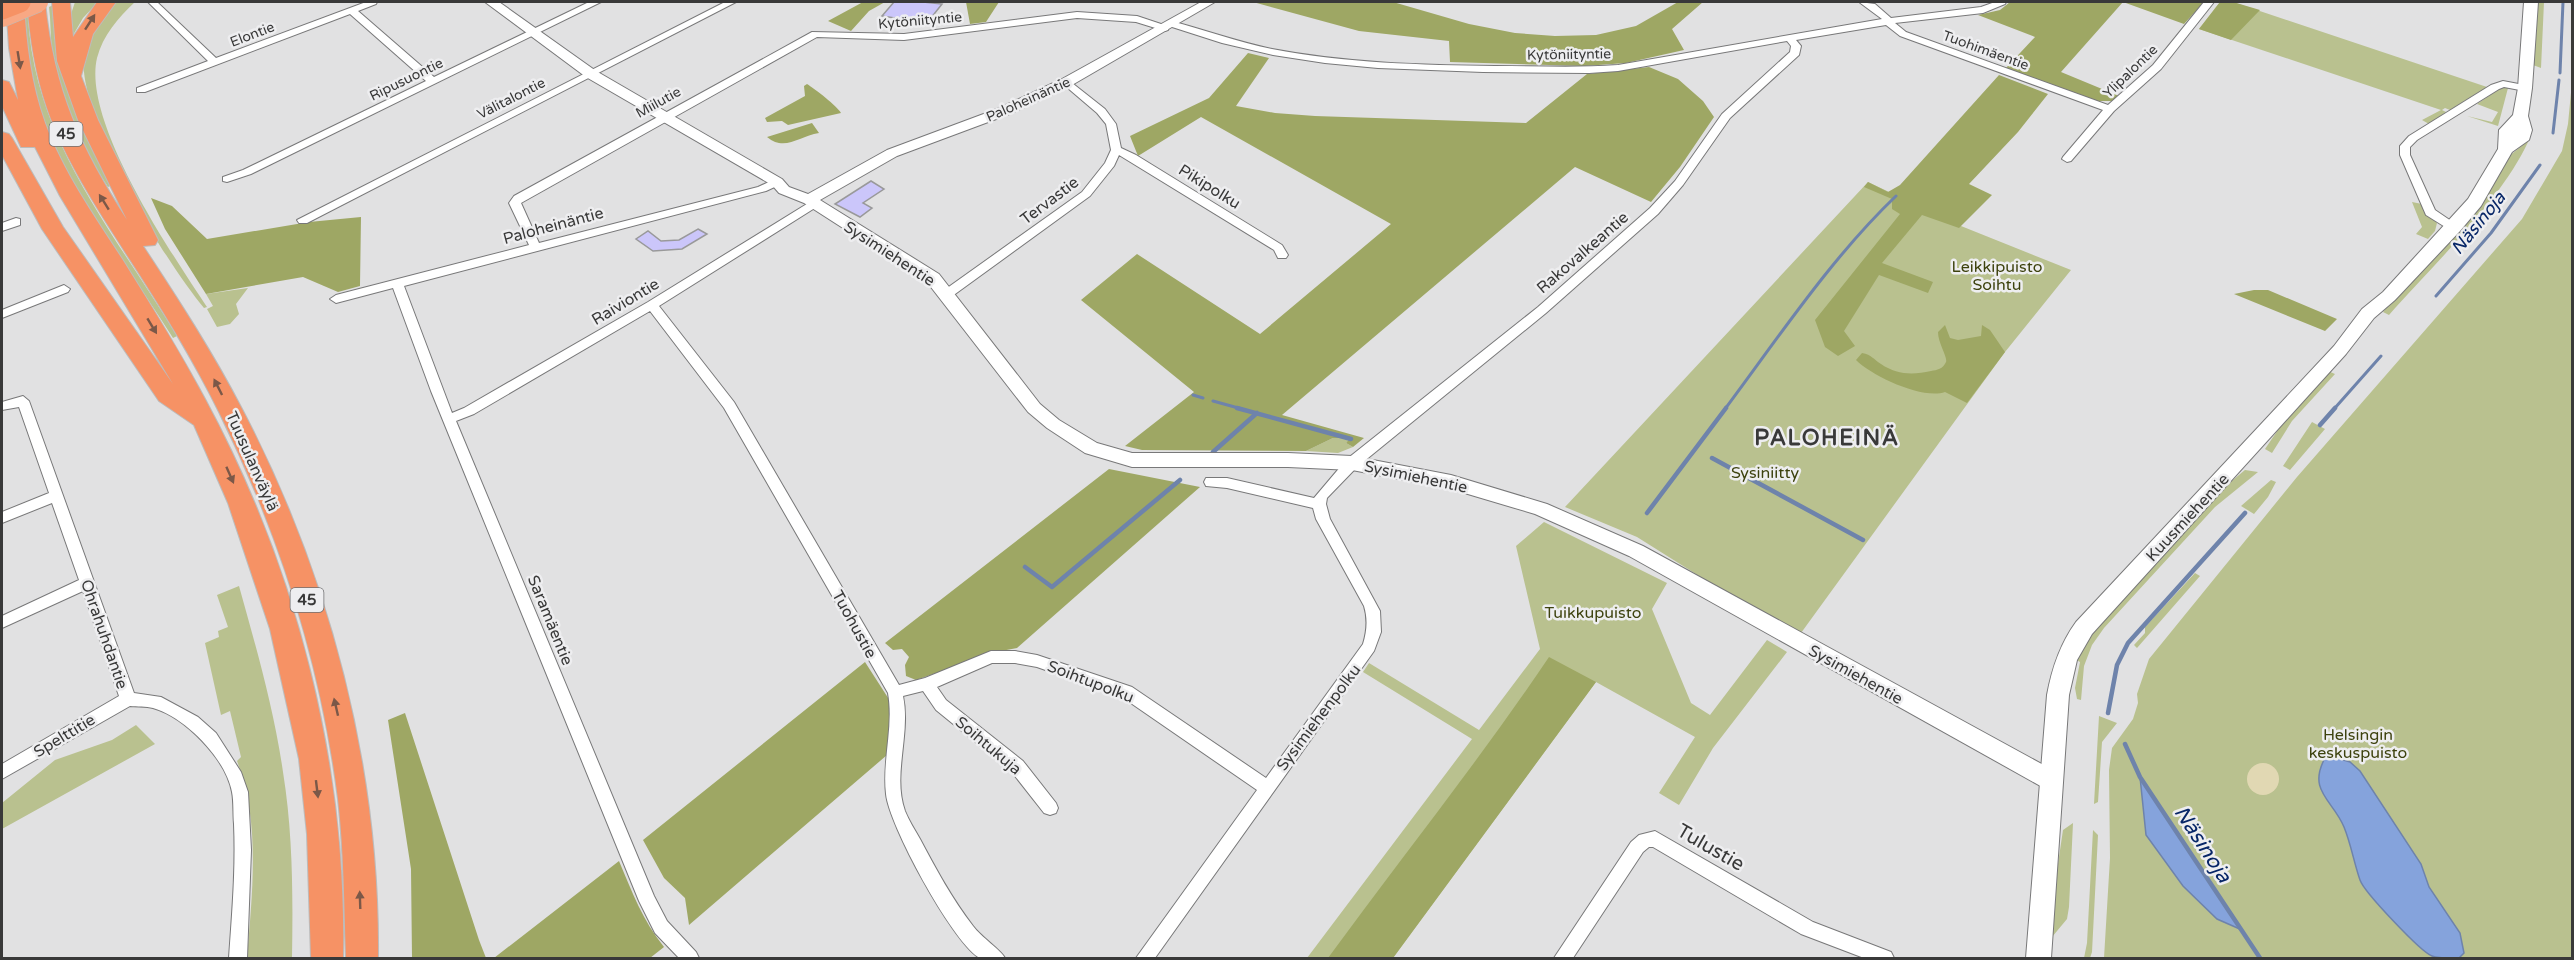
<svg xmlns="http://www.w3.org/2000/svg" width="2574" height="960" viewBox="0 0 2574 960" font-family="'Varela Round',sans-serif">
	<rect width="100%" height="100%" fill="#e1e1e2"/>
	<path fill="#b9c18f" d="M75 2H98L83 18 72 37 69 20Z
		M113 2H135C118 18 103 35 97 58 82 122 172 254 207 307L204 308C164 260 75 114 84 52 86 35 101 14 113 2Z
		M2220 2H2233L2487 87 2450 110 2445 108 2442 110 2446 112 2429 124 2422 120 2441 110 2199 29Z
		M2536 2H2544L2541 68 2533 65Z
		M58 3 80 122 110 186 108 187C81 145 61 99 52 49 50 35 51 21 49 7Z
		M28 16C34 141 115 233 177 336L173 338C121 255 57 177 32 82 27 61 26 39 23 18Z
		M2572 82V958H2104L2110 858 2109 770 2112 748 2133 719 2138 703 2137 694 2149 659 2297 477 2522 219 2562 151 2568 124Z
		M2502 87 2508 88 2498 126 2467 116 2492 122 2498 112 2477 104Z
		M2529 140C2501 201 2434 264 2389 315L2383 312 2508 157Z
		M1868 182 1961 226 2071 270 2005 352 1801 633 1715 586 1637 537 1565 507Z
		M2412 202 2422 204 2427 214 2437 223 2435 231 2428 239 2416 234 2422 227Z
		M248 288 236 304 239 314 230 324 217 327 207 309 213 306 206 294Z
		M2328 371 2335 374 2292 421 2272 453 2265 449 2284 421Z
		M2312 422 2325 429 2290 470 2283 466Z
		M1333 438H1350L1346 443 1353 447 1338 453 1306 451Z
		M2245 470 2258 472 2215 507 2104 628 2092 645 2084 666 2081 700 2077 699 2075 688 2080 662 2073 658 2081 643 2222 489Z
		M2271 480 2276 482 2268 497 2254 514 2241 506Z
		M1544 522 1667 583 1652 609 1691 703 1710 715 1767 640 1787 652 1713 748 1679 805 1659 793 1695 737 1596 682 1393 958H1307L1472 739 1363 672 1369 663 1479 730 1540 649 1516 546Z
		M2195 573 2200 576 2137 648 2134 645 2145 633V627Z
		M239 586C256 647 274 709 283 772 293 834 293 896 292 958H247C252 895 261 822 237 761L241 757 230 711 221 715 205 643 219 637 218 631 228 627 217 595Z
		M2099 716 2117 723 2102 742 2098 802 2094 804Z
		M136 725 155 744 2 829V803L55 760 112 740Z
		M2073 823 2069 907 2067 919 2052 937 2051 911 2063 830Z
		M2093 830 2098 835 2092 952 2090 958H2084L2087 943Z"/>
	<path fill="#9ea764" d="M863 2H885L869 11 851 31 828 21Z
		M966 2H999L986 22 970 24Z
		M1253 2H1393L1469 24 1515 33 1555 36 1596 35 1636 26 1678 2H1703L1672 29 1684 50 1626 63 1584 66 1450 62 1449 41 1359 31Z
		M2010 2H2204L2184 24 2123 2 2061 72 2119 96 2114 101H2094L2006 68 2035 37 1978 15 2000 10Z
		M2220 2H2233L2260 10 2231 40 2199 29Z
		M1248 53 1269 58 1236 106 1275 113 1315 116 1526 123 1587 74 1649 67 1678 79 1703 101 1714 117 1680 167 1651 202 1575 167 1282 415 1364 438 1353 447 1346 443 1350 438H1333L1306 451 1142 450 1125 446 1194 392 1081 300 1137 254 1260 334 1391 224 1201 117 1138 156 1130 136 1209 98Z
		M1999 75 2048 94 2018 132 1969 184 1992 195 1959 228 1922 215 1882 263 1933 282 1928 293 1879 275 1844 331 1855 346 1838 356 1825 347 1815 320 1900 214 1892 209V199L1864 187 1868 182 1888 192 1900 185Z
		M807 84C815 89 837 106 841 113L788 125 782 121 767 122 765 118 805 96 804 86Z
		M812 123 819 133C799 136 785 152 767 137Z
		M151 198 172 206 207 239 309 222 361 217 360 286 338 292 303 277 206 294 165 229Z
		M2254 290H2268L2337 319 2325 331 2234 294Z
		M1945 325 1950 338 1958 340 1981 336 1982 325 1990 330 2005 352 1967 403 1945 392C1923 400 1872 376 1856 360L1862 353C1872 355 1873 359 1881 364 1897 375 1913 375 1931 371 1937 370 1943 369 1946 362 1948 358 1938 343 1938 332Z
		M1109 469 1200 487 1017 648 996 652 916 680 906 676 905 665 909 657 902 649 893 650 885 643Z
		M1549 657 1596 682 1393 958H1328C1401 858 1479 761 1549 657Z
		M865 662 892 704 887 755 689 925 685 898 664 878 643 840Z
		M405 713 479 940 486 958H412L411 869 388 720Z
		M619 861C632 892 643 921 664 947L650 958H494Z"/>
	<path fill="#e1d8b3" d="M2247 779a16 16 0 1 1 32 0a16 16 0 1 1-32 0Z"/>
	<path fill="#85a3dc" stroke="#6e83ab" stroke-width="1.5" d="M2331 756 2350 762 2360 771 2421 864 2429 887 2460 933 2464 953 2459 958C2451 958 2440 959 2432 956 2421 952 2364 892 2360 880 2354 863 2351 844 2344 827 2333 800 2307 791 2325 758Z
		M2140 777 2242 930 2217 919 2183 886 2146 835Z"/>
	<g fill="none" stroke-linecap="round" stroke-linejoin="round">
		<path stroke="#6e83ab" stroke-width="3" d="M2560 73 2563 2
			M2553 133 2559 80
			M2436 296 2491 233 2540 165
			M1193 395 1203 398
			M1213 401 1242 409
			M1725 409C1778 338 1832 257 1896 196
			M2334 409 2381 356"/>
		<path stroke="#6e83ab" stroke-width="4.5" d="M1237 408 1351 439
			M2320 425 2335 408
			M1213 452 1257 413
			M1712 458 1863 540
			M1647 513 1726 408
			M1025 567 1052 587 1180 480
			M2108 713 2117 665 2128 643 2245 513
			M2125 744 2140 777 2260 958"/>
	</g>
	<path fill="#cbc6fa" stroke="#99999a" stroke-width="1.5" d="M894 2H923L942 4 927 23 882 16Z
		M871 181 884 189 863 203 872 208 860 217 835 204Z
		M698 229 707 234 682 249 653 251 636 239 648 231 661 241 679 240Z"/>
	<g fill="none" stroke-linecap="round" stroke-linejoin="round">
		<g stroke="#787879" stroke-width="2">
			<path id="minor" d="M148 2H157L216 58 366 2H377L376 4 358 11 434 77 589 2H601L251 174 227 182 223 181V177L243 170 426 81 350 14 145 92H137V88L208 61Z
				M725 2H736L307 223H299L297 220Z
				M1859 2 1875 4 1891 18 1981 7 1995 2H2006L2005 4 1983 13 1895 23 1906 32 2108 105 2153 65 2204 2H2214L2161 69 2114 111 2071 161 2067 162 2062 159 2063 157 2103 110 1900 36 1886 25 1796 40 1801 46 1799 55 1730 118 1683 185 1658 214 1546 313 1357 467 1327 498 1326 504 1330 519 1380 611 1381 632 1374 651 1155 958H1136L1257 790 1122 697 1037 667 1015 663H992L937 687 946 700 1023 761 1056 803 1058 808 1056 813 1050 815 1044 813 1011 771 936 710 923 691 903 696C911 734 892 775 905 811 909 821 915 830 920 839 936 869 952 899 973 926 981 937 1001 950 1005 958 998 959 984 960 978 957 951 939 889 825 886 794 882 760 894 727 888 693L724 408 650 311 474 414 456 421 654 896 667 921 696 952 699 958H679L655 933 639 901 431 391 393 288 336 303 330 299 336 295 529 245 509 203 514 196 812 32 904 34 1077 12 1137 16 1167 26 1168 22 1171 21C1205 30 1238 42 1272 49 1345 63 1421 65 1495 66 1536 66 1577 68 1618 65L1882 19ZM1077 18 1136 22 1165 31 1168 30 1169 26 1222 43 1273 55 1325 63 1378 68 1483 72 1589 73 1618 71 1787 41 1791 46 1790 52 1722 114 1675 181 1650 208 1538 307 1347 459 1314 498 1227 478H1206L1204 482 1206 486 1227 488 1313 508 1316 519 1364 606C1368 619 1367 631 1363 644L1266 778 1132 687 1037 655 1015 651H991L925 678 899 685 734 402 659 306 818 206V202H810L648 302 464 408 452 413 404 286 766 191 781 184V180H773L758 187 539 243 521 203 817 37 904 40Z
				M1067 79 1105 109 1116 124 1121 148 1136 155 1282 245 1288 255 1286 258H1278L1274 250 1119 155 1114 166 1090 196 951 297H943L941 294 943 291 1082 192 1105 163 1111 150 1106 124 1097 113 1063 84 1062 82Z
				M2503 81 2529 86 2530 88 2525 91 2504 87 2499 89 2417 140 2410 147V155L2435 210 2460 227 2458 230H2450L2426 215 2400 155V146L2409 136 2491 85Z
				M16 218 20 219V225L2 231V223Z
				M64 285 70 289 68 292 2 318V310Z
				M23 396 29 401 134 693 161 697 198 717 216 733 241 772 248 792 251 850 247 958H229C232 914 236 869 234 824 233 814 234 802 232 792 226 759 185 717 153 708 146 706 137 707 130 706L2 779V764L119 696 83 591 2 628V616L79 580 52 503 2 523V512L49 493 19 407 2 410V402Z
				M1655 831 1813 922 1891 952 1894 958H1864L1801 934 1653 847H1649L1643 852 1573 958H1554L1631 842 1639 835Z"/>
		</g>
		<g stroke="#787879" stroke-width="2">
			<path id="tertiary" d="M485 2H499L596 71 782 179 789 187 808 194 887 150 997 109 1062 79 1201 2H1215L1072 85 1007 115 897 156 820 200 939 274 1040 404 1059 420 1097 443 1132 453H1288L1352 456 1451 475 1547 504 1643 546 2060 774 2063 781 2060 788 2052 791 2044 788 1629 556 1535 514 1451 489 1352 470 1288 467H1132L1085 453 1047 428 1028 412 927 282 804 203 779 193 772 185 586 77Z"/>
		</g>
		<g stroke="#787879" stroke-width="2">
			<path id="secondary" d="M2524 2H2538L2532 88 2528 116 2532 130 2529 140 2512 152 2481 206 2460 231 2395 300 2374 318 2346 354 2092 634 2077 660 2069 695 2051 958H2026L2047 695C2052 668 2060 644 2076 622L2334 346 2362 309 2383 292 2468 199 2498 149 2499 130 2513 115 2518 88Z"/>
		</g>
		<g stroke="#bcbcbc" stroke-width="2">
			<path id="motorway" d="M6 2H24C26 43 31 84 45 123 64 174 95 217 124 262 152 307 180 352 205 399 297 569 347 766 343 958H311L307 834 299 759 270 629 228 503 194 425 159 401 42 229 2 155V132L9 134 12 138 63 227 173 384 60 196 35 147H21L2 106V80L9 82 18 100 9 48Z
				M27 2H45C54 90 80 147 127 220L78 120 57 61 52 2H70L73 37 97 2H116L93 34 81 76 98 120 158 240 155 245 143 246C178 299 213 353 242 409 330 577 380 769 378 958H346C344 905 344 851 338 799 321 664 279 533 219 412 192 357 159 304 125 252 96 206 65 160 47 108 35 73 30 38 27 2Z"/>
		</g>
		<use href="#minor" fill="#fff" fill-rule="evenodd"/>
		<use href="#tertiary" fill="#fff" fill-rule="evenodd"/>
		<use href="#secondary" fill="#fff" fill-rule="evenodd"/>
		<use href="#motorway" fill="#f69265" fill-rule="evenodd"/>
		<g stroke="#bcbcbc" stroke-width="21" stroke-linecap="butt">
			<path id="trunk-bridge" d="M2 17 38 2"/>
		</g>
		<g stroke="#bcbcbc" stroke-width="22" stroke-linecap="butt">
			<path id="motorway-bridge" d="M2 9 20 2"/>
		</g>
		<use href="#trunk-bridge" stroke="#f8a884" stroke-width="20"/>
		<use href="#motorway-bridge" stroke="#f69265" stroke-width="21"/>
	</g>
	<defs><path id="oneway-solid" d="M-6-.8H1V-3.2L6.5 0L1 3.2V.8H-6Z" transform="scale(1.5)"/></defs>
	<g fill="#7b5848">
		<use href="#oneway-solid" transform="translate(90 22) rotate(-57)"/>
		<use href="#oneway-solid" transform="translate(19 60) rotate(81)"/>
		<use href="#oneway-solid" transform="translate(104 202) rotate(-122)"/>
		<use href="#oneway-solid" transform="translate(152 326) rotate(59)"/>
		<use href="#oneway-solid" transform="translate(218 387) rotate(-117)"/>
		<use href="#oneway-solid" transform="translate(230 475) rotate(66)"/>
		<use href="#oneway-solid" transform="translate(336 707) rotate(-103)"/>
		<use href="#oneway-solid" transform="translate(317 789) rotate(83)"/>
		<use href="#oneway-solid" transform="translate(360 900) rotate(-92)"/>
	</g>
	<g text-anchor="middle" stroke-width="5" stroke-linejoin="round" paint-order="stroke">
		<g font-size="14" fill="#393939" stroke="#eeeef0">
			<text transform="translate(920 20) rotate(-5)" y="5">Kytöniityntie</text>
			<text transform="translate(252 34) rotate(-21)" y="5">Elontie</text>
			<text transform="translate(1986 50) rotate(20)" y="5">Tuohimäentie</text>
			<text transform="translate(1569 54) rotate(-1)" y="5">Kytöniityntie</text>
			<text transform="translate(2130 71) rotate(-44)" y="5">Ylipalontie</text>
			<text transform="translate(406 79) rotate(-26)" y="5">Ripusuontie</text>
			<text transform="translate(511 98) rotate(-27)" y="5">Välitalontie</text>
			<text transform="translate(1028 99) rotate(-24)" y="5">Paloheinäntie</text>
			<text transform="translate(658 102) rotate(-29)" y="5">Miilutie</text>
		</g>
		<g fill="#eeeef0" stroke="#6f6f70" stroke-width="1.5">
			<rect x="49.5" y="122" width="33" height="24" rx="4.5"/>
			<rect x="290.5" y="588" width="33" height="24" rx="4.5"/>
		</g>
		<g font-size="15" font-weight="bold" fill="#393939">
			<text x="66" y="139">45</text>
			<text x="307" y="605">45</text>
		</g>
		<g font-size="16" fill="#393939" stroke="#eeeef0">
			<text transform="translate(1210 186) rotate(32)" y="6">Pikipolku</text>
			<text transform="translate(1049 200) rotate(-37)" y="6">Tervastie</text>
			<text transform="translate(553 225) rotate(-15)" y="6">Paloheinäntie</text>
			<text transform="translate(1582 252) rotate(-41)" y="6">Rakovalkeantie</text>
			<text transform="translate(890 253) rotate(33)" y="6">Sysimiehentie</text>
			<text transform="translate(625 301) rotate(-31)" y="6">Raiviontie</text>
			<text transform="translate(253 461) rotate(66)" y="6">Tuusulanväylä</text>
			<text transform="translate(1416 476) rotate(12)" y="6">Sysimiehentie</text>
			<text transform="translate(2187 517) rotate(-47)" y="6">Kuusmiehentie</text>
			<text transform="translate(551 620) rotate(68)" y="6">Saramäentie</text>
			<text transform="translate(855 624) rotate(61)" y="6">Tuohustie</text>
			<text transform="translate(105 634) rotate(71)" y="6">Ohrahuhdantie</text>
			<text transform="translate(1856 674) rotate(29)" y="6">Sysimiehentie</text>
			<text transform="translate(1091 681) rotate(21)" y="6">Soihtupolku</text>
			<text transform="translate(1318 717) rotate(-53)" y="6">Sysimiehenpolku</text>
			<text transform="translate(64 735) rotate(-31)" y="6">Spelttitie</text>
			<text transform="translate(989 745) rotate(40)" y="6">Soihtukuja</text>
		</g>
		<g font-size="16" fill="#3d420e" stroke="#eeeef0">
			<text x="1997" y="272">Leikkipuisto<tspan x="1997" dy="18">Soihtu</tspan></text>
			<text x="1765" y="478">Sysiniitty</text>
			<text x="1593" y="618">Tuikkupuisto</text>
			<text x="2358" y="740">Helsingin<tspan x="2358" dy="18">keskuspuisto</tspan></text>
		</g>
		<g font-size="18" font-style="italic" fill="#072667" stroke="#eeeef0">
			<text transform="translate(2478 223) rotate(-51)" y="6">Näsinoja</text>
		</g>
		<g font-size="20" fill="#393939" stroke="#eeeef0">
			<text transform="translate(1711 847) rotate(30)" y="7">Tulustie</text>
		</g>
		<g font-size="21" font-style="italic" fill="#072667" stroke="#eeeef0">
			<text transform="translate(2203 844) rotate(57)" y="7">Näsinoja</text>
		</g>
		<g font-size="22" font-weight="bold" letter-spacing="1.5" fill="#393939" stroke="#eeeef0">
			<text x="1827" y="445">PALOHEINÄ</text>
		</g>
	</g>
	<rect width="2574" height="960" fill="none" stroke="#393939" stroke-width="6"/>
</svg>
